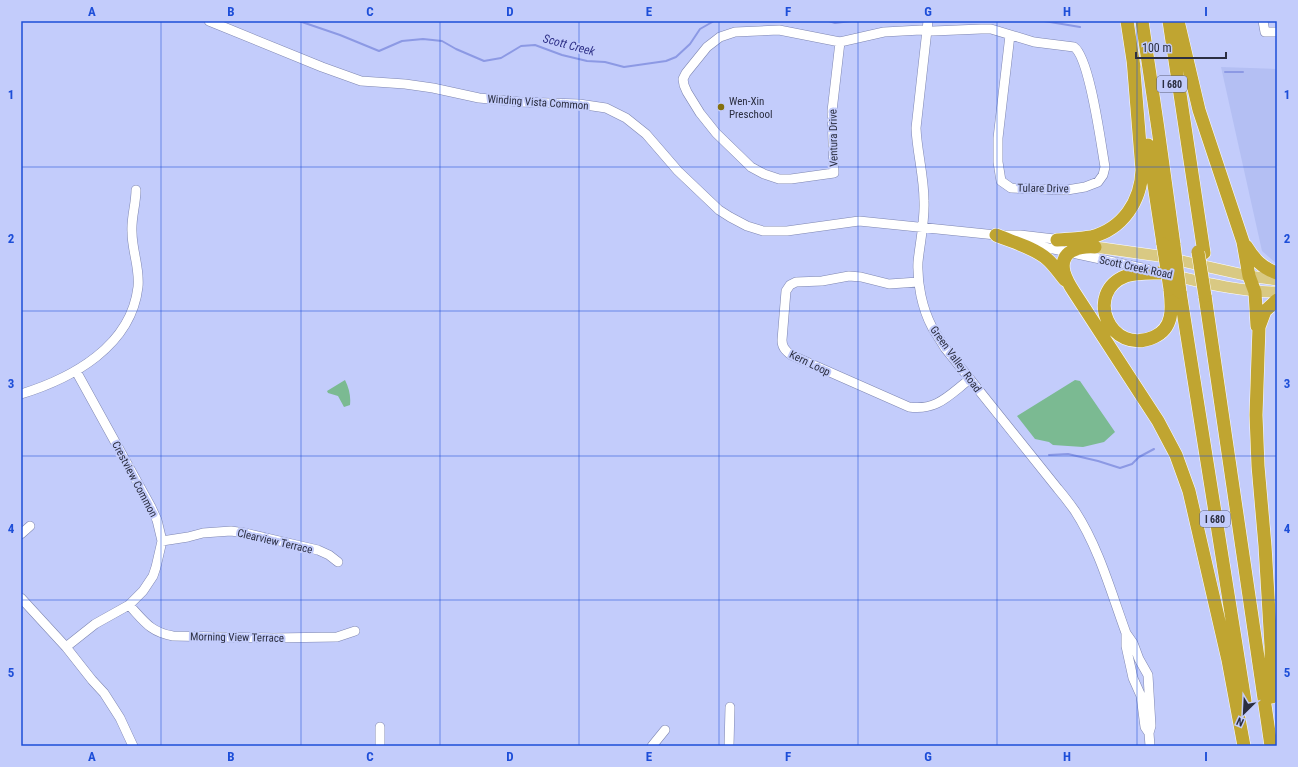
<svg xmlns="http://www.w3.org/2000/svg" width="1298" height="767" viewBox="0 0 1298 767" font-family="'Roboto Condensed',sans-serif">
	<rect width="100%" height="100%" fill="#c3ccfb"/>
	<path fill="#b4bff3" d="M1221 67 1277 69V264L1262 251Z"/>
	<path fill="#7bba92" d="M345 380C349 388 351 396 350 405L344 407 338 396 328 393 327 391Z
		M1075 380 1080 381 1115 432 1104 442 1083 447 1053 445 1049 442 1035 439 1017 416Z"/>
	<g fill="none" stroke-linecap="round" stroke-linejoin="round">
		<path stroke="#8c99e4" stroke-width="2" d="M299 21 340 35 379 51 402 41 423 39 442 41 456 49 484 61 501 58 521 46 535 45 562 55 587 61 605 62 624 67 666 61 676 57 690 44 700 29 714 21
			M829 21 835 23 851 21
			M1044 21 1080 27
			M1225 72H1243
			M1049 455 1068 454 1098 461 1120 468 1132 464 1139 457 1154 449"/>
		<g stroke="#7e86b1" stroke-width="10">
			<path id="minor" d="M209 21 322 67 361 81 405 84 433 88 479 98 520 102 579 104 606 108 626 118 646 134 678 171 719 210 730 217 747 226 763 231H787L859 221 996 235H1020L1063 240
				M928 21 916 128C917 152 924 176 924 201 925 221 920 242 918 262 917 283 922 308 932 327 936 334 941 341 945 348L1058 489C1064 496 1070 504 1075 511 1099 548 1111 592 1126 633L1133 643 1139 659 1148 675 1151 726 1149 733 1150 746
				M1263 21 1265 32H1277
				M840 42 832 111 834 173 791 179H779L764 174 751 167 716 133 700 113 687 92 684 85 683 79 686 73 707 47 720 37 735 32 779 30 840 42 884 32 921 30 933 31 981 29H991L1034 42 1074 47C1090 58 1101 145 1105 167L1103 175 1098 182 1085 187 1067 190 1011 188 1001 181 998 162V138L1010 35
				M1030 244 1147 269
				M918 282 889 284 861 277 849 276 822 281 796 282 790 285 786 291 782 340C782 347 785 350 791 355L909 407C937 411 949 395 970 379
				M21 394C73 378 131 346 138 287 140 268 132 251 132 232 131 218 136 204 136 190
				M21 534 30 526
				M162 541 188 537 203 533 231 531 245 533 318 550 329 555 338 562
				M21 598 66 647 92 680 104 693 120 718 133 746
				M129 605C144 621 150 632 173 636L273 638 337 637 355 631
				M1126 633V646L1133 678 1141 696 1145 727 1149 733
				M66 647 95 624 129 605 143 591 153 576 156 567 162 541 157 520 151 507 76 371
				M380 746V727
				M652 746 665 730
				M729 746 730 707"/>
		</g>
		<g stroke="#fff" stroke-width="12">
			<path id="major" d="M1095 247 1159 256 1249 276 1277 280
				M1171 275C1206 283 1241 292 1277 292"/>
		</g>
		<g stroke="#fff" stroke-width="14">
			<path id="highway" d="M1127 21 1134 67
				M1142 21 1158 129 1174 245
				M1169 21 1204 253
				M1178 21 1199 110 1243 242 1249 276 1255 292 1257 326
				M1148 145 1163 244
				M996 235C1012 242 1033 247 1047 259 1054 265 1059 273 1065 280
				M1057 240C1068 239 1080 239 1091 237 1123 229 1141 201 1142 170L1133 59
				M1246 246C1254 259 1262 268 1277 273
				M1095 247C1078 246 1059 251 1064 272 1066 279 1070 286 1074 292L1158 421 1176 455 1189 491 1228 660 1244 746
				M1163 273C1151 273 1137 272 1126 276 1083 292 1110 357 1154 337 1174 328 1172 308 1170 289
				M1180 292 1245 701
				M1205 296 1271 746
				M1272 697 1271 646 1265 546 1258 466 1256 415 1259 327 1265 311 1277 300"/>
		</g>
		<use href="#minor" stroke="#fff" stroke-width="9"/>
		<use href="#major" stroke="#d9c983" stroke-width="11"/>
		<use href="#highway" stroke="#c0a531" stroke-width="13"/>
		<g stroke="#fff" stroke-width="14" stroke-linecap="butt">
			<path id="highway-bridge" d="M1163 244 1170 289
				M1174 245 1180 292
				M1198 252 1205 296"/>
		</g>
		<use href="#highway-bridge" stroke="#c0a531" stroke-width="13"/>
	</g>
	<path fill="none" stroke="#1d4ed8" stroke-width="1" stroke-opacity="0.55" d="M161 21V746M301 21V746M440 21V746M579 21V746M719 21V746M858 21V746M997 21V746M1137 21V746M21 167H1277M21 311H1277M21 456H1277M21 600H1277"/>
	<circle fill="#846f0e" stroke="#c3ccfb" stroke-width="1.5" cx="721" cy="107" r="4"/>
	<g text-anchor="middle" stroke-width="4" stroke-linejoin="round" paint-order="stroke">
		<g fill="#c3ccfb" stroke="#595d79" stroke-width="1">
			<rect x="1157" y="76" width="30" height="16" rx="3"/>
			<rect x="1200" y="511" width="30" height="16" rx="3"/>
		</g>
		<g font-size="10" font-weight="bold" fill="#2b2e41">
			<text x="1172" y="88">I 680</text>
			<text x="1215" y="523">I 680</text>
		</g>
		<g font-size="11" fill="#2b2e41" stroke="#c3ccfb" text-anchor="start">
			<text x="729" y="105">Wen-Xin<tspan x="729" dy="13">Preschool</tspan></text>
		</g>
		<g font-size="11" fill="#2b2e41" stroke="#c3ccfb">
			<text transform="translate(538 102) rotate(4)" y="4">Winding Vista Common</text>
			<text transform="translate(833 138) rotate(-91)" y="4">Ventura Drive</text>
			<text transform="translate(1043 188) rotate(1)" y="4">Tulare Drive</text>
			<text transform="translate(1136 267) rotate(12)" y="4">Scott Creek Road</text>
			<text transform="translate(956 359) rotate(54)" y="4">Green Valley Road</text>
			<text transform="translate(810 363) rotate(26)" y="4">Kern Loop</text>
			<text transform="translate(135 479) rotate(62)" y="4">Crestview Common</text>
			<text transform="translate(275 541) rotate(13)" y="4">Clearview Terrace</text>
			<text transform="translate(237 637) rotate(1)" y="4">Morning View Terrace</text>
		</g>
		<g font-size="12" font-style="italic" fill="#2f3188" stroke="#c3ccfb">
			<text transform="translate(569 45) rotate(15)" y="4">Scott Creek</text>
		</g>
	</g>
	<rect width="1298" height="767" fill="none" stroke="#c3ccfb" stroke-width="44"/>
	<g transform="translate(1244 713) rotate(204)" stroke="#c3ccfb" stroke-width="3" paint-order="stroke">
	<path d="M0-3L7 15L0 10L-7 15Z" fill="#2b2e41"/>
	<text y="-6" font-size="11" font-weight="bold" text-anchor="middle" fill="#2b2e41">N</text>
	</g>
	<path d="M1136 52v6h90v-6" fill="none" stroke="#2b2e41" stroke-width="2"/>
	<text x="1142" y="52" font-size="12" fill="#2b2e41" stroke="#c3ccfb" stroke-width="3" paint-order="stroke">100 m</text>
	<rect x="22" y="22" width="1254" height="723" fill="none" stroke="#1d4ed8" stroke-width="1.5"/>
	<g font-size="13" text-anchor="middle" font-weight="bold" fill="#1d4ed8">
		<text x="92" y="16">A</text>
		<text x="231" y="16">B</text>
		<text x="370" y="16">C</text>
		<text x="510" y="16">D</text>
		<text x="649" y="16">E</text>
		<text x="788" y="16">F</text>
		<text x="928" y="16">G</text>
		<text x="1067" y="16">H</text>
		<text x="1206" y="16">I</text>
		<text x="11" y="99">1</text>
		<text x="1287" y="99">1</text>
		<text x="11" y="243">2</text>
		<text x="1287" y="243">2</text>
		<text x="11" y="388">3</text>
		<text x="1287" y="388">3</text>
		<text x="11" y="533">4</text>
		<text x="1287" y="533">4</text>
		<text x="11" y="677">5</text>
		<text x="1287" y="677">5</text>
		<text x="92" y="761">A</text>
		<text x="231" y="761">B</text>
		<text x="370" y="761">C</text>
		<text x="510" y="761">D</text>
		<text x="649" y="761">E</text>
		<text x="788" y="761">F</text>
		<text x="928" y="761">G</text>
		<text x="1067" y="761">H</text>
		<text x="1206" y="761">I</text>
	</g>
</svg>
